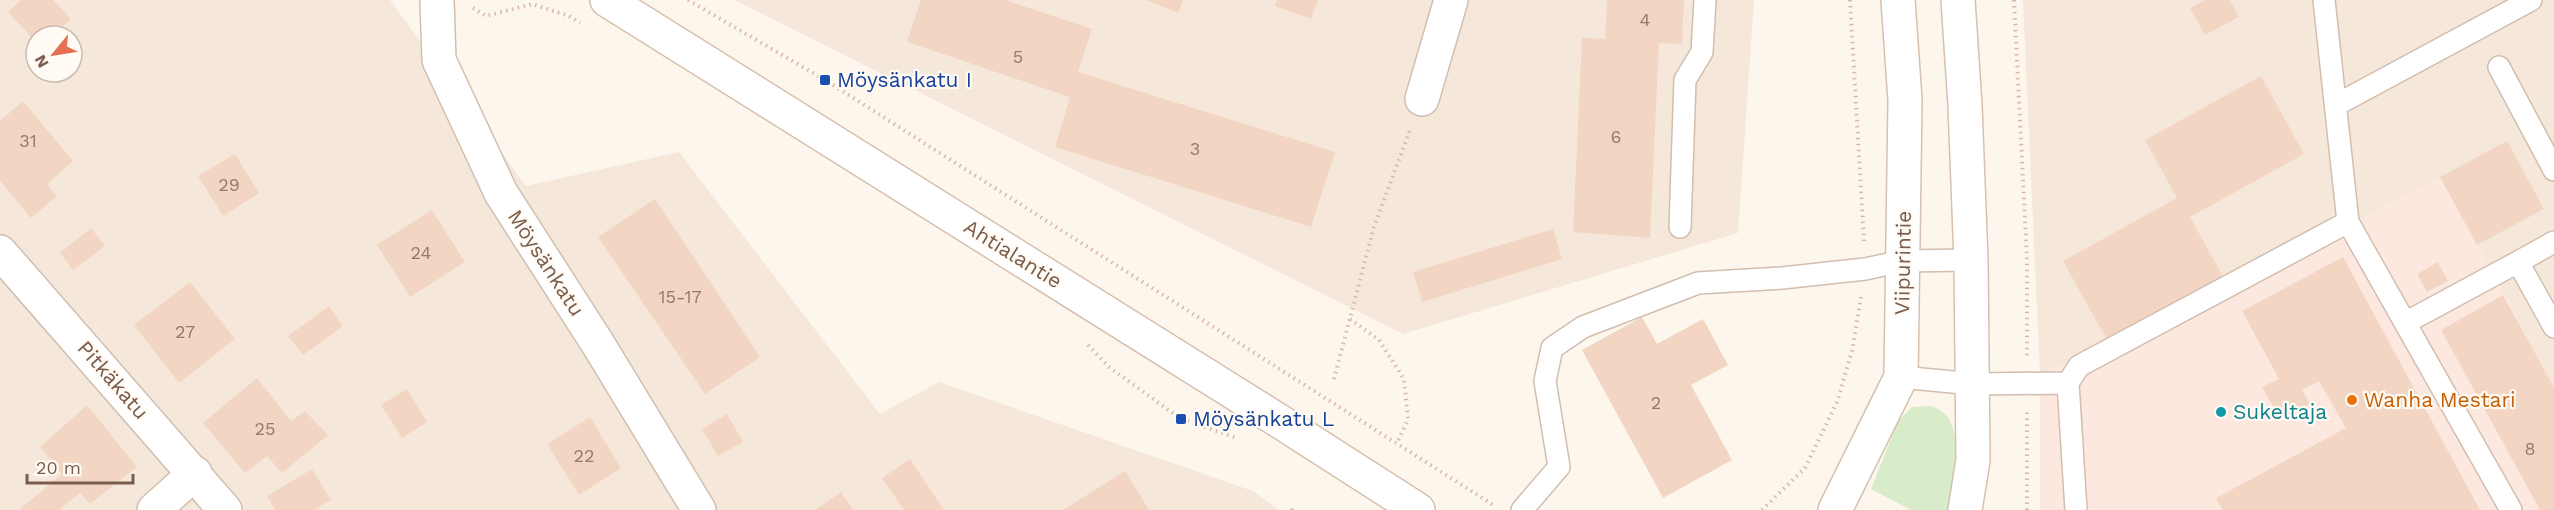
<svg xmlns="http://www.w3.org/2000/svg" width="2554" height="510" viewBox="0 0 2554 510" font-family="'Work Sans',sans-serif">
	<rect width="100%" height="100%" fill="#fdf6ec"/>
	<path fill="#f5e8da" fill-rule="evenodd" d="M0 0H390L526 186 679 152 880 414 939 382 1253 491 1279 510H0ZM36 36H72V72H36Z
		M734 0H1754L1738 233 1403 334Z
		M2023 0H2554V387L2477 245 2324 238 2040 375Z"/>
	<path fill="#fde8e0" d="M2440 177 2554 387V510H2040V375L2324 238Z"/>
	<path fill="#d8ecc9" d="M1931 406C1935 408 1941 410 1944 413 1963 429 1956 488 1952 510H1911L1871 489 1898 421 1912 407Z"/>
	<path fill="#f3d5c3" d="M21 0H53L71 19 53 36H36V42L8 12Z
		M921 0H1005L1092 29 1078 72 1335 152 1311 227 1055 147 1070 97 907 42Z
		M1146 0H1183L1178 13Z
		M1277 0H1318L1311 19 1275 6Z
		M1607 0H1684L1682 44 1659 43 1650 238 1573 232 1582 38 1605 39Z
		M2205 0H2230L2239 17 2205 35 2190 8Z
		M2261 76 2304 154 2190 217 2224 278 2108 342 2063 261 2177 198 2145 140Z
		M23 101 73 161 47 184 57 196 31 218 0 181V121Z
		M2507 141 2544 209 2477 245 2440 177Z
		M235 154 259 193 223 216 198 176Z
		M655 199 760 357 705 394 598 237Z
		M432 210 465 262 410 297 377 245Z
		M91 228 105 246 73 270 60 253Z
		M1553 229 1562 259 1422 302 1413 272Z
		M2343 257 2480 510H2222L2216 498 2346 428 2319 381 2302 390 2310 404 2280 419 2262 387 2279 379 2242 311Z
		M2438 262 2448 281 2427 292 2417 274Z
		M190 282 235 339 179 383 134 325Z
		M2503 295 2554 387V510H2540L2441 330Z
		M329 306 343 326 303 355 288 336Z
		M1642 317 1657 344 1703 319 1728 365 1691 385 1732 460 1663 498 1582 350Z
		M257 378 291 421 305 411 328 435 282 473 267 456 245 473 203 423Z
		M407 389 427 422 402 438 381 405Z
		M87 405 137 467 90 504 80 493 59 510H19L62 474 40 447Z
		M727 414 743 442 718 456 702 429Z
		M590 417 621 468 579 495 547 444Z
		M910 459 944 510H904L882 478Z
		M312 469 331 500 314 510H275L267 496Z
		M1125 471 1149 510H1063Z
		M841 492 853 510H815Z"/>
	<g fill="none" stroke-linecap="round" stroke-linejoin="round">
		<g stroke="#d1beb0" stroke-width="24">
			<path id="lane" d="M2324 0 2348 222 2511 510
				M2499 67 2554 170
				M2336 105 2531 0
				M1680 227 1685 80 1702 52 1705 0
				M2518 262 2554 242
				M2405 323 2518 262 2554 327
				M1901 377 1973 384 2068 383 2076 510
				M2068 383 2079 366 2348 222
				M1522 510 1559 467 1545 381 1552 348 1583 327 1698 283 1782 278 1865 269 1903 261 1971 260"/>
		</g>
		<g stroke="#d1beb0" stroke-width="36">
			<path id="street" d="M437 0 439 60 501 193 598 344 699 510
				M1422 99 1451 0
				M0 252 225 510
				M154 510 195 473"/>
		</g>
		<g stroke="#d6c0b0" stroke-width="36">
			<path id="secondary" d="M607 0 1284 424 1418 510
				M1958 0 1965 105 1971 260 1973 460 1965 510
				M1835 510 1901 377 1905 100 1898 0"/>
		</g>
		<path stroke="#d9b8a5" stroke-width="4" stroke-dasharray="1.5 4.5" stroke-linecap="butt" d="M688 0 825 80 1495 506
			M1850 0 1864 242
			M2014 0 2027 260V356
			M473 8 486 16 532 4 569 16 580 23
			M1350 319 1379 340 1404 379 1408 419 1397 443
			M1088 345 1109 367 1181 419 1237 438
			M1334 379 1374 227 1410 130
			M1292 510 1293 507
			M1762 510 1805 468 1837 402 1852 351 1861 297
			M2027 510V412"/>
		<use href="#lane" stroke="#fff" stroke-width="21"/>
		<use href="#street" stroke="#fff" stroke-width="33"/>
		<use href="#secondary" stroke="#fff" stroke-width="33"/>
	</g>
	<g fill="#1a4fb4" stroke="#fffaf3" stroke-width="2">
		<rect x="819" y="74" width="12" height="12" rx="3"/>
		<rect x="1175" y="413" width="12" height="12" rx="3"/>
	</g>
	<circle fill="#e8710a" stroke="#fffaf3" stroke-width="2" cx="2352" cy="400" r="6"/>
	<circle fill="#0f9aa8" stroke="#fffaf3" stroke-width="2" cx="2221" cy="412" r="6"/>
	<g text-anchor="middle" stroke-width="4.5" stroke-linejoin="round" paint-order="stroke">
		<g font-size="18" fill="#987a6a">
			<text x="1645" y="26">4</text>
			<text x="1018" y="63">5</text>
			<text x="1616" y="143">6</text>
			<text x="28" y="147">31</text>
			<text x="1195" y="155">3</text>
			<text x="229" y="191">29</text>
			<text x="421" y="259">24</text>
			<text x="680" y="303">15-17</text>
			<text x="185" y="338">27</text>
			<text x="1656" y="409">2</text>
			<text x="265" y="435">25</text>
			<text x="2530" y="455">8</text>
			<text x="584" y="462">22</text>
		</g>
		<g font-size="21" fill="#164399" stroke="#fffaf3" text-anchor="start">
			<text x="837" y="87">Möysänkatu I</text>
			<text x="1193" y="426">Möysänkatu L</text>
		</g>
		<g font-size="21" fill="#7a5c4d" stroke="#fffaf3">
			<text transform="translate(1013 254) rotate(32)" y="7">Ahtialantie</text>
			<text transform="translate(546 263) rotate(57)" y="7">Möysänkatu</text>
			<text transform="translate(1903 263) rotate(-89)" y="7">Viipurintie</text>
			<text transform="translate(113 380) rotate(49)" y="7">Pitkäkatu</text>
		</g>
		<g font-size="21" fill="#c56008" stroke="#fffaf3" text-anchor="start">
			<text x="2364" y="407">Wanha Mestari</text>
		</g>
		<g font-size="21" fill="#0d838f" stroke="#fffaf3" text-anchor="start">
			<text x="2233" y="419">Sukeltaja</text>
		</g>
	</g>
	<g transform="translate(54 54) rotate(240)"><circle r="28" fill="#fffaf3" stroke="#cabbb1" stroke-width="1.5"/>
	<path d="M0-4.5L10 22L0 15L-10 22Z" fill="#e76f51"/>
	<text y="-9" font-size="16" font-weight="bold" text-anchor="middle" fill="#7a5c4d">N</text>
	</g>
	<path d="M27 474v9h106v-9" fill="none" stroke="#7a5c4d" stroke-width="3"/>
	<text x="36" y="474" font-size="18" fill="#7a5c4d" stroke="#fffaf3" stroke-width="4.5" paint-order="stroke">20 m</text>
</svg>
